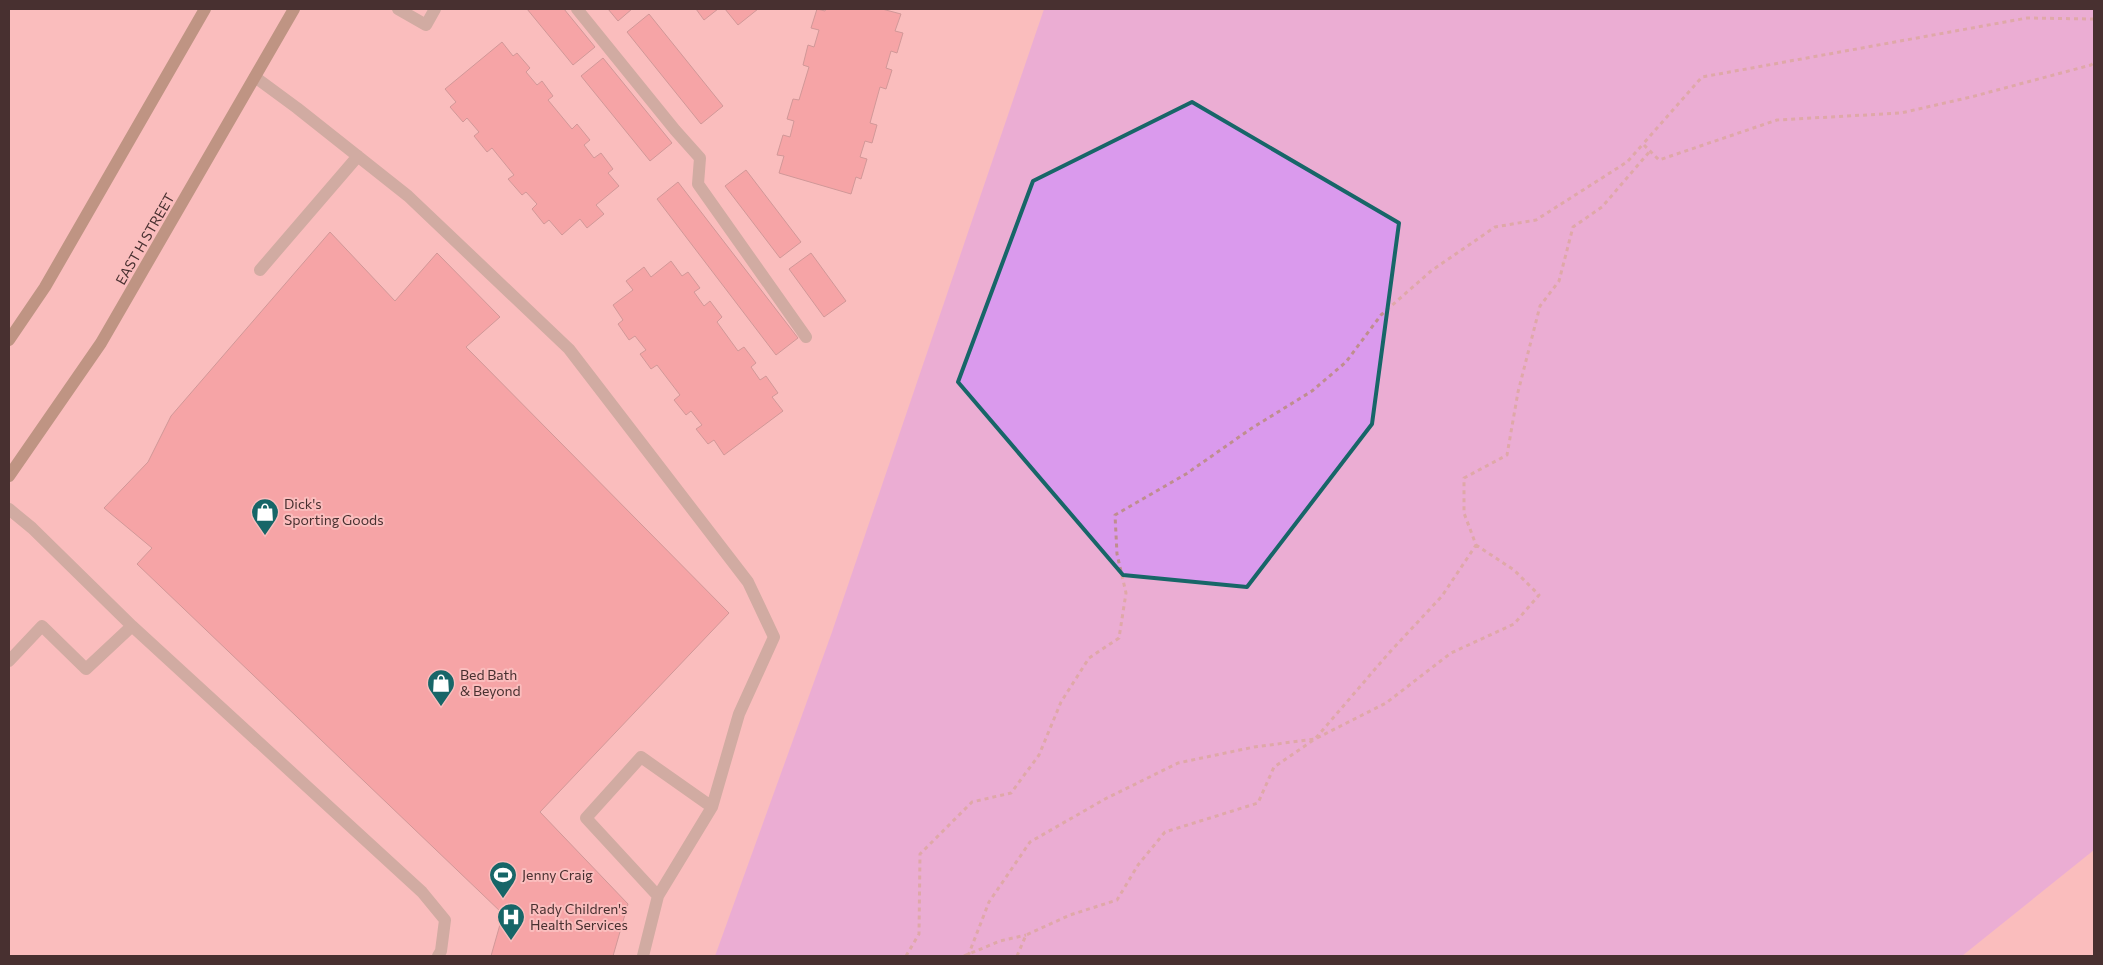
<svg xmlns="http://www.w3.org/2000/svg" width="2103" height="965" viewBox="0 0 2103 965" font-family="Commissioner,sans-serif">
	<rect width="100%" height="100%" fill="#fabdbd"/>
	<path fill="#da9aed" d="M1044 9H2094V850L1962 956H715L832 632Z"/>
	<path fill="#f28689" stroke="#a0696a" d="M527 9H564L595 47 573 65Z
		M608 9H632L618 21Z
		M696 9H718L704 20Z
		M725 9H758L738 25Z
		M817 9 825 11 826 9H882L901 14 895 31 903 33 897 53 891 51 886 68 892 70 886 89 880 87 870 123 877 125 872 143 865 141 860 157 867 159 861 179 856 177 851 194 779 173 784 156 777 155 783 135 790 137 794 121 787 119 793 99 799 100 809 67 803 65 808 45 814 47 819 30 811 28Z
		M649 14 723 106 701 124 627 32Z
		M502 42 513 56 517 53 530 68 526 72 537 85 542 81 553 96 548 100 572 129 577 124 590 140 584 145 594 158 601 153 613 169 608 173 619 186 596 205 604 214 587 228 580 219 562 235 549 220 544 224 532 209 537 204 526 192 522 195 508 179 514 175 492 148 487 152 474 136 479 132 467 118 463 122 450 107 456 102 445 89Z
		M603 58 672 143 650 161 581 76Z
		M746 170 801 242 780 258 725 186Z
		M678 182 798 338 776 355 657 199Z
		M330 232 395 301 437 253 500 317 466 347 729 613 540 812 628 904 613 956H491L503 914 137 564 152 548 104 508 148 462 171 416Z
		M811 253 846 301 824 317 789 269Z
		M671 261 682 276 688 272 700 288 694 292 704 306 710 301 722 317 717 322 738 351 744 347 756 363 751 367 760 380 766 376 778 393 772 397 783 411 724 455 714 440 708 444 696 429 702 425 691 411 686 415 674 400 680 395 657 365 651 369 640 354 646 350 635 336 629 340 618 324 623 320 613 305 633 290 626 281 644 267 651 277Z"/>
	<g fill="none" stroke-linecap="round" stroke-linejoin="round">
		<path stroke="#bf8e8e" stroke-width="3" stroke-dasharray="4 4" stroke-linecap="butt" d="M2094 19 2027 18 1702 77 1643 144 1659 160 1777 120 1901 113 1971 97 2091 65 2094 62
			M906 956 919 934 920 854 972 802 1011 793 1039 755 1061 702 1089 658 1119 638 1126 593 1117 554 1115 515 1186 474 1252 428 1312 391 1346 362 1381 315 1431 271 1495 227 1536 220 1627 162 1643 144
			M964 956 1000 941 1026 935
			M968 956 989 902 1030 842 1105 799 1178 763 1254 747 1315 739 1386 703 1451 653 1514 624 1539 595 1514 570 1476 545
			M1017 956 1026 935 1070 915 1117 900 1138 865 1165 832 1258 803 1274 767 1315 739 1388 654 1442 596 1476 545 1464 513V478L1507 455 1518 392 1540 306 1559 281 1573 227 1602 207 1650 151"/>
		<path stroke="#a09480" stroke-width="12" d="M398 9 426 25 435 9
			M577 9 675 130 700 158 698 184 806 337
			M255 77 297 108 408 196 569 349 748 582 774 637 739 714 712 807 658 896 643 956
			M260 270 358 156
			M9 509 32 528 132 626 422 892 445 920 441 951 438 956
			M9 661 42 626 86 669 132 626
			M658 896 586 818 641 757 712 807"/>
		<path stroke="#78623d" stroke-width="12" d="M9 340 45 287 205 9
			M9 476 101 343 294 9"/>
	</g>
	<path d="M0 0H2103V965H0ZM1192 102 1399 223 1372 424 1247 587 1123 575 958 382 1033 181Z" fill="#fabdbd" fill-opacity=".55" fill-rule="evenodd"/>
	<path fill="none" stroke="#176668" stroke-width="4" stroke-linejoin="round" d="M1192 102 1399 223 1372 424 1247 587 1123 575 958 382 1033 181Z"/>
	<defs>
		<g id="shop-pin" transform="scale(1.4375)"><path d="M0 17L-7.5 6A9.5 9.5 0 1 1 7.5 6Z" fill="#176668" stroke="#fabdbd"/><path d="M-5-2.5h2.3a2.7 3.5 0 0 1 5.4 0H5L5.5 6h-11ZM-1.5-2.5h3a1.5 2.3 0 0 0-3 0Z" fill="#fff"/></g>
		<g id="stadium-pin" transform="scale(1.4375)"><path d="M0 17L-7.5 6A9.5 9.5 0 1 1 7.5 6Z" fill="#176668" stroke="#fabdbd"/><path d="M0-5a6.5 5 0 1 0 0 10a6.5 5 0 1 0 0-10ZM-3.5-1.8h7v3.6h-7Z" fill="#fff"/></g>
		<g id="hospital-pin" transform="scale(1.4375)"><path d="M0 17L-7.5 6A9.5 9.5 0 1 1 7.5 6Z" fill="#176668" stroke="#fabdbd"/><path d="M-5-5h3v3.5h4V-5h3V5h-3V1.5h-4V5h-3Z" fill="#fff"/></g>
	</defs>
	<g fill-rule="evenodd">
		<use href="#shop-pin" x="265" y="512"/>
		<use href="#shop-pin" x="441" y="683"/>
		<use href="#stadium-pin" x="503" y="875"/>
		<use href="#hospital-pin" x="511" y="917"/>
	</g>
	<g text-anchor="middle" stroke-width="4" stroke-linejoin="round" paint-order="stroke">
		<g font-size="14" fill="#483030" stroke="#fabdbd">
			<text transform="translate(145 239) rotate(-60)" y="5">EAST H STREET</text>
		</g>
		<g font-size="14" fill="#483030" stroke="#fabdbd" text-anchor="start">
			<text x="284" y="509">Dick's<tspan x="284" dy="16">Sporting Goods</tspan></text>
			<text x="460" y="680">Bed Bath<tspan x="460" dy="16">&amp; Beyond</tspan></text>
			<text x="522" y="880">Jenny Craig</text>
			<text x="530" y="914">Rady Children's<tspan x="530" dy="16">Health Services</tspan></text>
		</g>
	</g>
	<rect width="2103" height="965" fill="none" stroke="#483030" stroke-width="20"/>
</svg>
